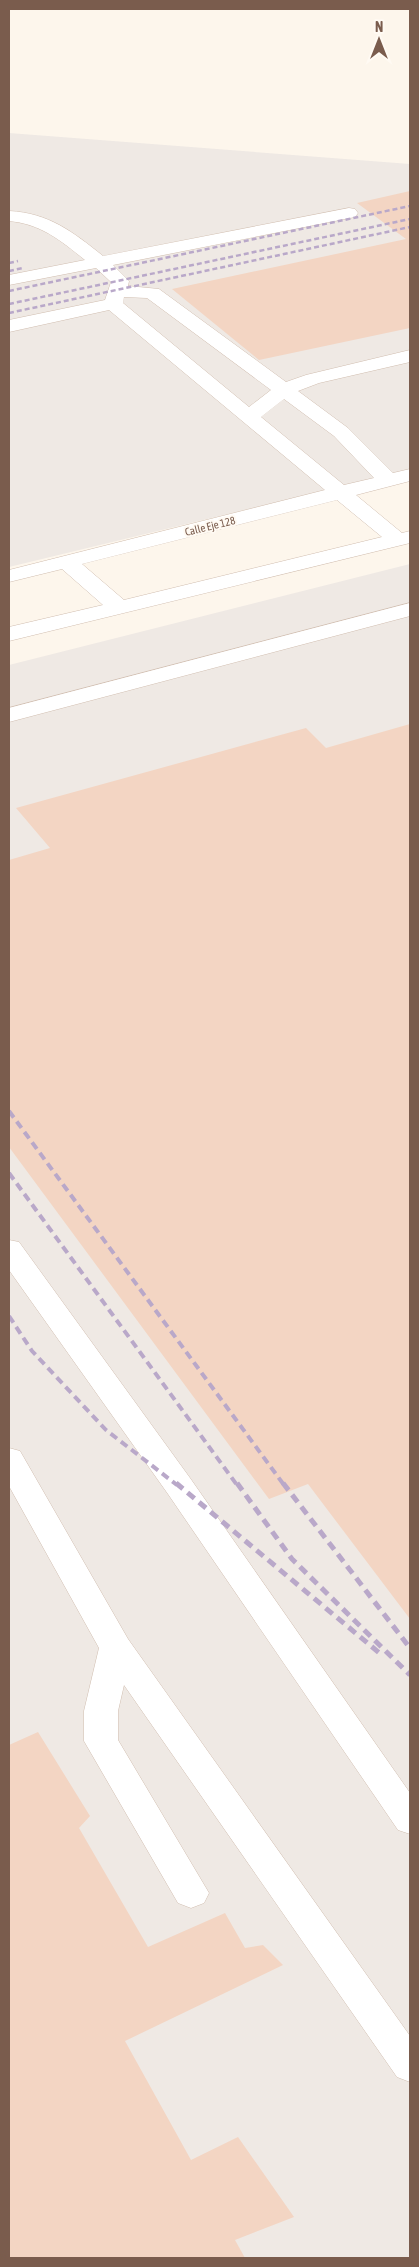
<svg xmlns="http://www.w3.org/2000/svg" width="419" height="2267" viewBox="0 0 419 2267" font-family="'Asap Condensed',sans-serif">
	<rect width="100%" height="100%" fill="#fdf6ec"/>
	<path fill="#efe9e4" d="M9 133 410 164V470L9 567Z
		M410 564V2258H9V665Z"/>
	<path fill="#f3d5c3" d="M410 191V328L259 360 172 289 406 239 357 203Z
		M410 724V1619L308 1484 269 1499 9 1147V860L50 848 16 808 306 728 326 748Z
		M38 1732 90 1816 79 1828 148 1947 225 1913 245 1948 263 1945 283 1965 125 2041 191 2160 238 2137 294 2217 235 2240 245 2258H9V1745Z"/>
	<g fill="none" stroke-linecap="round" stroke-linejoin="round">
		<g stroke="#d1beb0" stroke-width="1">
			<path id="minor" d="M349 208 355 209 358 213 355 217 113 265 129 281 128 286 159 289 286 382 306 375 410 350V362L319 383 298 391 348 428 393 473 410 469V481L356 495 402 533 410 531V543L9 641V627L103 605 62 569 9 582V570L325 490 109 310 9 332V320L105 300 111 282 96 268 9 285V275L85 260C60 240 41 224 9 221V211C49 213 73 232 103 256ZM124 297 147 298 271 390 249 407 123 303ZM284 399 334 436 374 478 344 485 261 417ZM337 500 382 537 124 600 82 564Z
				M410 603V616L9 722V708Z
				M9 1240 19 1242 190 1478 410 1793V1834L398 1830 168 1494 9 1270Z
				M9 1448 20 1451 128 1639 410 2036V2082L397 2077 124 1685 118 1711V1740L209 1893 204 1903 191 1908 178 1903 84 1741V1711L99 1648 9 1486Z"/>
		</g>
		<use href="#minor" fill="#fff" fill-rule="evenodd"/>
		<path stroke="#b9a8c9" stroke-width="2.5" stroke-dasharray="5 3" stroke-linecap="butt" d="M9 263 18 261
			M9 271 23 268
			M9 291 410 206
			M9 304 410 219
			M9 313 410 227"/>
		<path stroke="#b9a8c9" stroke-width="4" stroke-dasharray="8 5" stroke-linecap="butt" d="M9 1111 284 1485
			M9 1173 237 1485
			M9 1316 32 1351 106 1430 177 1485"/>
		<path stroke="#b9a8c9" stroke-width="5" stroke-dasharray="9 6" stroke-linecap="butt" d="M176 1483 383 1656
			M237 1483 292 1559 410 1675
			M283 1483 410 1648"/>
	</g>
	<g text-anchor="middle" stroke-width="4" stroke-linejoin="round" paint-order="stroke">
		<g font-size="11" fill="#7a5c4d" stroke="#fffaf3">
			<text transform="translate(210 526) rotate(-14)" y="4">Calle Eje 128</text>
		</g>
	</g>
	<rect width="419" height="2267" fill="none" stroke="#7a5c4d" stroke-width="20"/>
	<g transform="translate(379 40)" stroke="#fffaf3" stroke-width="4" paint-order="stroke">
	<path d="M0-4L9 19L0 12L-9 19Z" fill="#7a5c4d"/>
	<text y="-8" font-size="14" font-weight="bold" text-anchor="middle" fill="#7a5c4d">N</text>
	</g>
</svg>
